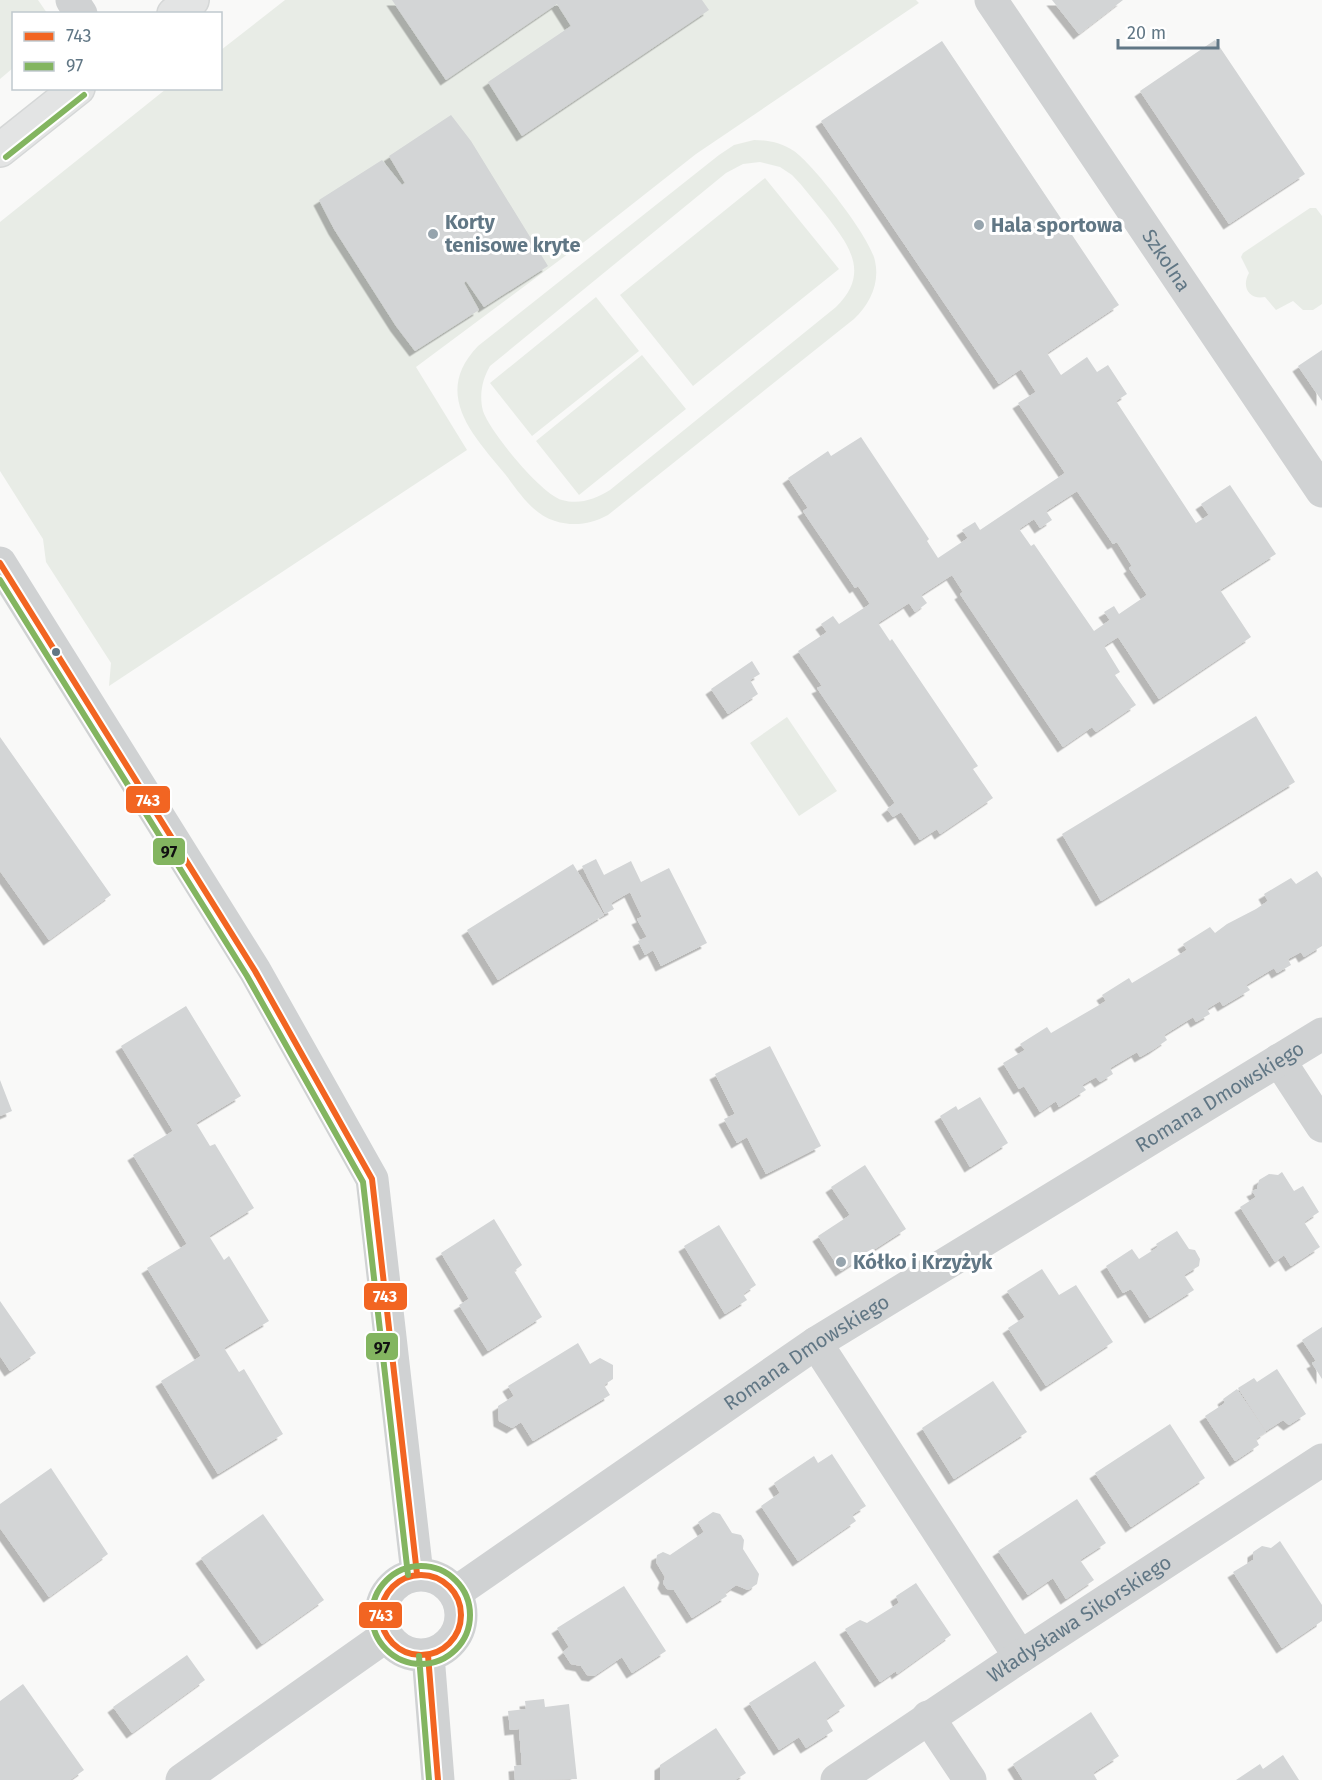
<svg xmlns="http://www.w3.org/2000/svg" width="1322" height="1780" viewBox="0 0 1322 1780" font-family="'Fira Sans',sans-serif">
	<defs>
		<filter id="shadow"><feDropShadow dx="-5.5" dy="5.5" stdDeviation="0" flood-color="#0004"/></filter>
	</defs>
	<rect width="100%" height="100%" fill="#f9f9f8"/>
	<path fill="#e8ece6" fill-rule="evenodd" d="M0 0H38L47 13 14 14 13 68 0 79Z
		M285 0H916L919 3 696 154 588 239 416 367 467 450 109 686 111 663 46 562 43 539 0 471V222L166 89 220 88 221 50Z
		M754 140C768 140 782 143 794 151 813 164 871 238 875 261 880 283 870 304 854 319L608 515C591 524 574 527 555 521 532 514 519 492 505 474 473 435 432 394 478 346L719 155 734 145ZM760 162 780 167 792 175C804 187 814 201 825 214 849 245 871 273 836 307L610 490C595 499 580 505 562 500 541 494 490 432 483 411 479 395 482 380 490 366L726 173 743 164Z
		M765 178 839 269 693 386 620 295Z
		M1310 208H1316L1322 216V304L1313 310H1303L1293 301 1276 310 1265 297C1249 300 1241 287 1249 273L1241 257 1243 253Z
		M596 297 639 351 532 436 490 383Z
		M642 355 686 409 579 495 536 441Z
		M787 717 837 791 799 816 750 743Z"/>
	<path fill="#d3d5d6" fill-rule="evenodd" filter="url(#shadow)" d="M392 0H702L709 10 522 136 488 82 571 26 557 4 446 80Z
		M1052 0H1123L1079 34Z
		M1215 40 1305 174 1229 224 1140 91Z
		M942 41 1119 305 1047 353 1061 375 1087 357 1097 372 1108 365 1127 394 1116 401 1196 523 1209 515 1201 504 1230 485 1276 554 1220 590 1251 637 1159 699 1118 637 1104 646 1120 672 1115 675 1136 705 1096 732 1092 727 1063 747 960 594 963 592 952 575 921 595 927 603 915 612 909 603 878 623 890 641 892 639 978 766 973 769 993 798 940 834 937 829 920 840 901 812 893 817 887 809 895 803 817 688 822 686 798 651 827 632 821 624 833 616 839 624 870 604 858 586 855 588 803 511 808 508 788 478 828 451 831 456 861 437 929 539 927 541 938 558 968 538 962 530 975 522 980 530 1065 473 1018 403 1036 392 1021 369 999 384 821 121ZM1077 491 1113 544 1117 542 1132 566 1129 568 1147 595 1119 614 1114 606 1104 612 1110 620 1094 631 1034 544 1031 546 1019 529 1034 519 1040 528 1052 520 1046 511Z
		M451 115 471 141 548 266 484 307 466 281 464 283 479 310 415 351 396 326 334 229 319 200 382 160 402 185 405 183 389 156Z
		M1322 350V401L1298 366Z
		M752 661 760 674 750 680 758 694 728 714 711 689Z
		M1256 716 1295 782 1101 901 1062 834Z
		M0 737 111 895 49 940 0 871Z
		M596 859 604 875 631 861 641 882 669 868 707 943 661 966 653 950 645 955 638 941 647 937 637 919 642 917 630 892 611 903 614 909 605 914 582 866Z
		M573 864 604 915 498 980 467 930Z
		M1317 871 1322 878V946L1304 957 1301 952 1288 959 1291 965 1277 973 1274 968 1246 985 1250 990 1223 1006 1220 1001 1207 1009 1210 1014 1196 1022 1193 1017 1164 1035 1167 1040 1154 1049 1140 1057 1137 1052 1110 1068 1113 1074 1100 1082 1096 1077 1082 1085 1086 1090 1059 1107 1056 1101 1040 1112 1024 1086 1019 1089 1003 1063 1025 1050 1020 1044 1047 1027 1051 1033 1106 1001 1102 995 1129 978 1132 983 1187 950 1183 944 1210 927 1215 933 1227 924 1256 909 1268 901 1264 894 1291 878 1296 884Z
		M186 1006 241 1096 196 1123 210 1146 215 1144 254 1208 209 1236 224 1260 229 1256 269 1321 224 1348 239 1372 244 1369 283 1434 218 1474 161 1381 201 1356 147 1268 187 1244 133 1155 173 1131 121 1046Z
		M770 1046 821 1146 766 1174 747 1137 737 1143 724 1119 735 1114 715 1074Z
		M0 1080 12 1111 0 1116Z
		M980 1097 1008 1143 970 1167 940 1116 956 1106 958 1110Z
		M865 1165 906 1229 841 1271 818 1236 850 1215 831 1187Z
		M1282 1172 1294 1191 1303 1186 1319 1212 1304 1222 1320 1247 1291 1266 1284 1255 1275 1262 1240 1207 1256 1197 1252 1191 1257 1189 1259 1180 1269 1174 1278 1175Z
		M494 1219 522 1265 514 1271 542 1317 488 1351 459 1305 469 1299 441 1253Z
		M719 1225 756 1285 743 1294 747 1300 725 1314 684 1246Z
		M1177 1231 1189 1249 1195 1250 1200 1259 1199 1266 1184 1275 1194 1290 1150 1318 1131 1289 1123 1293 1106 1266 1132 1249 1139 1259 1158 1247 1156 1244Z
		M1042 1269 1059 1295 1076 1285 1113 1342 1046 1386 1008 1328 1025 1317 1007 1291Z
		M0 1301 36 1353 10 1371 0 1356Z
		M1322 1327V1379L1312 1363 1316 1361 1302 1340Z
		M578 1343 590 1364 600 1358 613 1365V1379L604 1385 610 1395 533 1441 521 1422 512 1428 499 1421 498 1406 514 1396 508 1386Z
		M1277 1369 1306 1414 1289 1425 1283 1420 1266 1431 1238 1388 1254 1378 1257 1382Z
		M993 1381 1027 1432 954 1479 922 1428Z
		M1237 1389 1266 1432 1256 1439 1259 1445 1235 1461 1205 1416 1225 1403 1223 1399Z
		M1170 1424 1205 1478 1131 1527 1095 1473Z
		M832 1454 866 1506 852 1515 856 1521 798 1561 761 1506 780 1493 774 1483 814 1456 818 1463Z
		M51 1468 108 1554 49 1597 0 1528V1504Z
		M1077 1499 1106 1543 1080 1560 1094 1580 1066 1599 1053 1578 1028 1595 998 1551Z
		M713 1512 720 1514 732 1533 741 1535 744 1540 743 1549 759 1574 757 1584 748 1590 736 1585 725 1593 727 1596 692 1618 674 1590 667 1589 663 1583 665 1577 656 1562 657 1555 663 1552 670 1555 704 1532 698 1522Z
		M263 1514 324 1600 262 1644 201 1558Z
		M1280 1541 1322 1605V1621L1282 1648 1233 1572 1253 1560V1552L1262 1546 1271 1548Z
		M916 1583 951 1635 897 1674 896 1671 880 1682 845 1629 860 1620 867 1623 899 1603 896 1596Z
		M624 1586 666 1651 632 1673 622 1657 594 1676 587 1675 581 1666 571 1664 563 1652 569 1647 557 1628Z
		M187 1655 205 1680 132 1733 113 1707Z
		M815 1661 845 1706 826 1719 833 1731 806 1748 799 1737 779 1750 749 1703Z
		M23 1684 84 1770 70 1780H0V1701Z
		M544 1699 545 1707 569 1704 577 1779 515 1780 514 1766 522 1765 519 1729 510 1730 508 1711 526 1709 525 1701Z
		M1091 1712 1119 1756 1093 1773 1097 1780H1023L1013 1764Z
		M716 1728 746 1773 735 1780H660V1765Z
		M1283 1755 1299 1780H1236L1260 1764 1263 1769Z"/>
	<g fill="none" stroke-linecap="round" stroke-linejoin="round">
		<g stroke="#d5d7d7" stroke-width="36">
			<path id="primary" d="M174 14 192 0
				M0 150 78 88"/>
		</g>
		<g stroke="#d0d2d3" stroke-width="33">
			<path id="s1" d="M991 0 1322 491"/>
			<path d="M1279 1060 1322 1126"/>
			<path d="M816 1343 1020 1657"/>
			<path id="s2" d="M455 1593 816 1343 1322 1034"/>
			<path d="M928 1717 970 1780"/>
			<path d="M182 1780 386 1636"/>
			<path id="s3" d="M837 1780 1020 1657 1322 1460"/>
		</g>
		<path stroke="#d0d2d3" stroke-width="33" d="M72 0 81 14
			M0 563 255 971 372 1179 417 1574
			M381 1615a40 40 0 1 1 80 0a40 40 0 1 1-80 0Z
			M428 1655 438 1780"/>
		<use href="#primary" stroke="#e3e4e4" stroke-width="33"/>
		<g stroke="#fff" stroke-width="10">
			<path id="bus-1" d="M0 563 255 971 372 1179 417 1574
				M381 1615a40 40 0 1 1 80 0a40 40 0 1 1-80 0Z
				M428 1655 438 1780"/>
		</g>
		<g stroke="#fff" stroke-width="10">
			<path id="bus-2" d="M6 157 84 95
				M0 580 247 976 363 1182 408 1575
				M372 1615a49 49 0 1 1 98 0a49 49 0 1 1-98 0Z
				M419 1656 429 1780"/>
		</g>
		<use href="#bus-1" stroke="#f26522" stroke-width="6"/>
		<use href="#bus-2" stroke="#83b560" stroke-width="6"/>
	</g>
	<g fill="#96a4ad" stroke="#fff" stroke-width="2">
		<circle cx="979" cy="225" r="6"/>
		<circle cx="433" cy="234" r="6"/>
		<circle cx="841" cy="1262" r="6"/>
	</g>
	<circle fill="#617785" stroke="#fff" stroke-width="2" cx="56" cy="652" r="5"/>
	<g text-anchor="middle" stroke-width="6" stroke-linejoin="round" paint-order="stroke">
		<g font-size="20" font-weight="bold" fill="#617785" stroke="#fff" text-anchor="start">
			<text x="445" y="229">Korty<tspan x="445" dy="23">tenisowe kryte</tspan></text>
			<text x="991" y="232">Hala sportowa</text>
			<text x="853" y="1269">Kółko i Krzyżyk</text>
		</g>
		<g font-size="20" fill="#617785" stroke="#fff">
			<text dy="7" stroke="none"><textPath href="#s1" startOffset="314">Szkolna</textPath></text>
			<text dy="7" stroke="none"><textPath href="#s2" startOffset="912">Romana Dmowskiego</textPath></text>
			<text dy="7" stroke="none"><textPath href="#s2" startOffset="426">Romana Dmowskiego</textPath></text>
			<text dy="7" stroke="none"><textPath href="#s3" startOffset="291">Władysława Sikorskiego</textPath></text>
		</g>
	</g>
	<g stroke="#fff" stroke-width="2">
		<rect x="125" y="785" width="46" height="29" rx="6" fill="#f26522"/>
		<rect x="152" y="837" width="34" height="29" rx="6" fill="#83b560"/>
		<rect x="363" y="1282" width="45" height="29" rx="6" fill="#f26522"/>
		<rect x="365" y="1332" width="34" height="29" rx="6" fill="#83b560"/>
		<rect x="358" y="1601" width="45" height="28" rx="6" fill="#f26522"/>
	</g>
	<g font-size="16" text-anchor="middle" font-weight="bold" fill="#fff">
		<text x="148" y="806">743</text>
		<text x="385" y="1302">743</text>
		<text x="381" y="1621">743</text>
	</g>
	<g font-size="16" text-anchor="middle" font-weight="bold" fill="#111">
		<text x="169" y="857">97</text>
		<text x="382" y="1353">97</text>
	</g>
	<rect x="12" y="12" width="210" height="78" fill="#ffffff" stroke="#c0c9ce" stroke-width="1.5"/>
	<rect x="24" y="32" width="30" height="9" fill="#f26522" stroke="#c0c9ce" stroke-width="1.5"/>
	<text x="66" y="42" font-size="18" fill="#617785">743</text>
	<rect x="24" y="62" width="30" height="9" fill="#83b560" stroke="#c0c9ce" stroke-width="1.5"/>
	<text x="66" y="72" font-size="18" fill="#617785">97</text>
	<path d="M1118 39v9h100v-9" fill="none" stroke="#617785" stroke-width="3"/>
	<text x="1127" y="39" font-size="18" fill="#617785" stroke="#ffffff" stroke-width="4.5" paint-order="stroke">20 m</text>
</svg>
